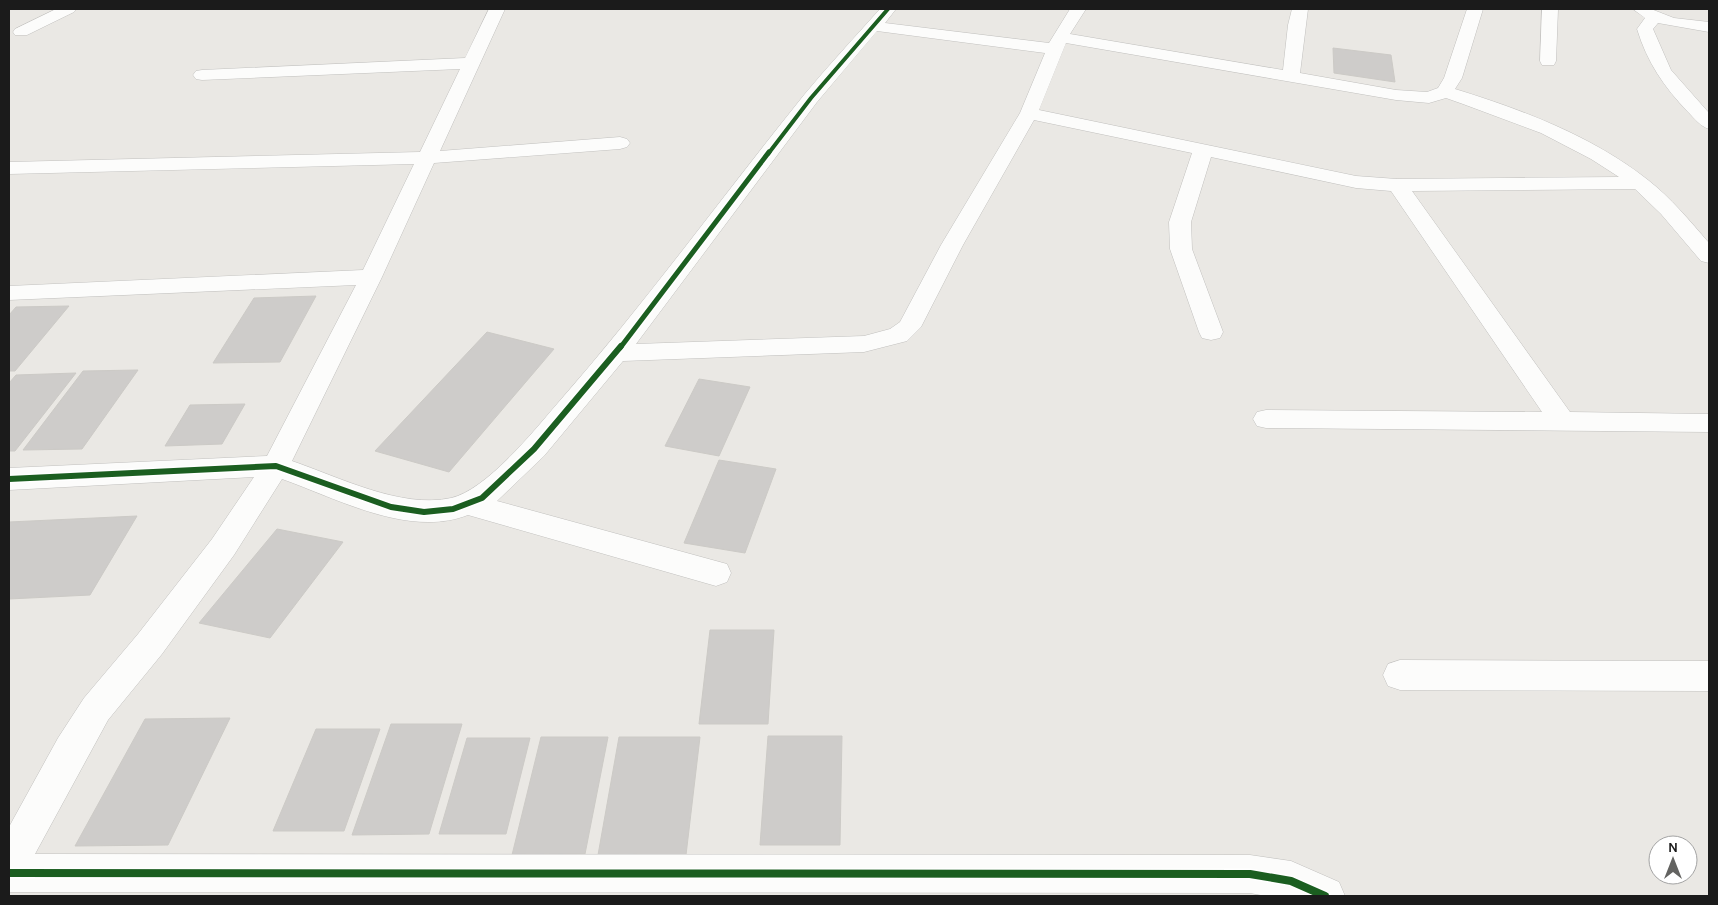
<svg xmlns="http://www.w3.org/2000/svg" width="1718" height="905" viewBox="0 0 1718 905" font-family="Karla,sans-serif">
	<rect width="100%" height="100%" fill="#eae8e4"/>
	<path fill="#ceccca" stroke="#cccac6" d="M1333 48 1391 55 1395 82 1334 73Z
		M316 296 280 362 213 363 254 298Z
		M69 306 15 371H9V315L16 307Z
		M487 332 554 349 449 472 375 451Z
		M138 370 82 449 23 450 83 371Z
		M76 373 15 451H9V383L16 375Z
		M699 379 750 387 719 456 665 446Z
		M245 404 222 444 165 446 190 405Z
		M719 460 776 469 745 553 684 543Z
		M137 516 90 595 9 599V522Z
		M277 529 343 542 270 638 199 623Z
		M710 630H774L768 724H699Z
		M230 718 168 845 75 846 145 719Z
		M391 724H462L429 834 352 835Z
		M316 729H380L344 831H273Z
		M768 736H842L840 845H760Z
		M541 737H608L585 854 512 855Z
		M619 737H700L686 855H598Z
		M467 738H530L506 834H439Z"/>
	<g fill="none" stroke-linecap="round" stroke-linejoin="round">
		<g stroke="#c1c0be" stroke-width="1">
			<path id="minor" d="M56 9H76L74 12 27 35H15L13 32 15 29Z
				M489 9H505L440 151 620 137 627 139 630 143 627 147 620 149 434 163 382 277 292 461C339 477 401 509 451 498 486 490 533 432 557 404 644 305 721 198 804 95 828 66 855 37 880 9H896L885 23 1049 43 1070 9H1086L1070 34 1283 70 1288 25 1292 9H1308L1300 73 1396 90 1427 92 1438 88 1444 78 1467 9H1483L1462 78 1455 89C1523 110 1592 136 1648 180 1671 198 1690 221 1709 243V263L1701 261 1661 214 1635 189 1412 191 1570 412 1709 414V432L1266 428 1257 426 1253 419 1257 412 1266 410 1542 412 1391 191 1356 188 1211 157 1191 222 1192 249 1223 332 1220 338 1211 340 1202 338 1199 332 1170 249 1169 222 1192 153 1034 120 963 245 921 327 907 341 864 352 623 361 544 456 497 501 727 564 731 573 727 582 716 586 468 515C409 538 338 499 282 479L234 555 162 654 108 720 35 854 1250 855 1291 861 1339 882 1345 896H1266L1250 893 9 892V827L58 738 84 698 138 634 212 539 254 477 9 490V468L267 456 356 285 9 300V286L363 270 414 164 9 174V162L420 152 460 69 202 80 196 79 193 75 196 71 202 70 465 58ZM877 31 1045 53 1020 113 941 245 900 322 890 329 864 336 636 344 817 102ZM1066 43 1396 100 1429 103 1446 98 1463 104 1541 133 1591 159 1619 177 1397 179 1356 176 1039 110Z
				M1542 9H1558L1556 61 1554 65H1542L1540 61Z
				M1633 9H1651L1674 18 1709 22V32L1658 23 1653 29 1671 70 1709 113V129C1700 126 1695 119 1688 112 1664 87 1647 62 1637 29L1645 18Z
				M1400 660 1709 661V691L1400 690 1388 686 1383 675 1388 664Z"/>
		</g>
		<use href="#minor" fill="#fcfcfb" fill-rule="evenodd"/>
		<g stroke="#fff" stroke-width="5.5">
			<path id="cycleway-far3" d="M768 154 811 98 888 9"/>
		</g>
		<g stroke="#fff" stroke-width="8">
			<path id="cycleway-far2" d="M620 348 769 152"/>
		</g>
		<g stroke="#fff" stroke-width="9">
			<path id="cycleway-far1" d="M9 479 276 466 391 507 424 512 453 509 482 498 534 449 621 346"/>
		</g>
		<g stroke="#fff" stroke-width="11">
			<path id="cycleway" d="M9 873 1250 874 1291 881 1325 896"/>
		</g>
		<use href="#cycleway-far3" stroke="#1b5e20" stroke-width="4"/>
		<use href="#cycleway-far2" stroke="#1b5e20" stroke-width="5"/>
		<use href="#cycleway-far1" stroke="#1b5e20" stroke-width="6"/>
		<use href="#cycleway" stroke="#1b5e20" stroke-width="8"/>
	</g>
	<rect width="1718" height="905" fill="none" stroke="#1b1b1b" stroke-width="20"/>
	<g transform="translate(1673 860)"><circle r="24" fill="#ffffff" stroke="#a4a4a4"/>
	<path d="M0-4L9 19L0 12L-9 19Z" fill="#636361"/>
	<text y="-8" font-size="14" font-weight="bold" text-anchor="middle" fill="#1b1b1b">N</text>
	</g>
</svg>
